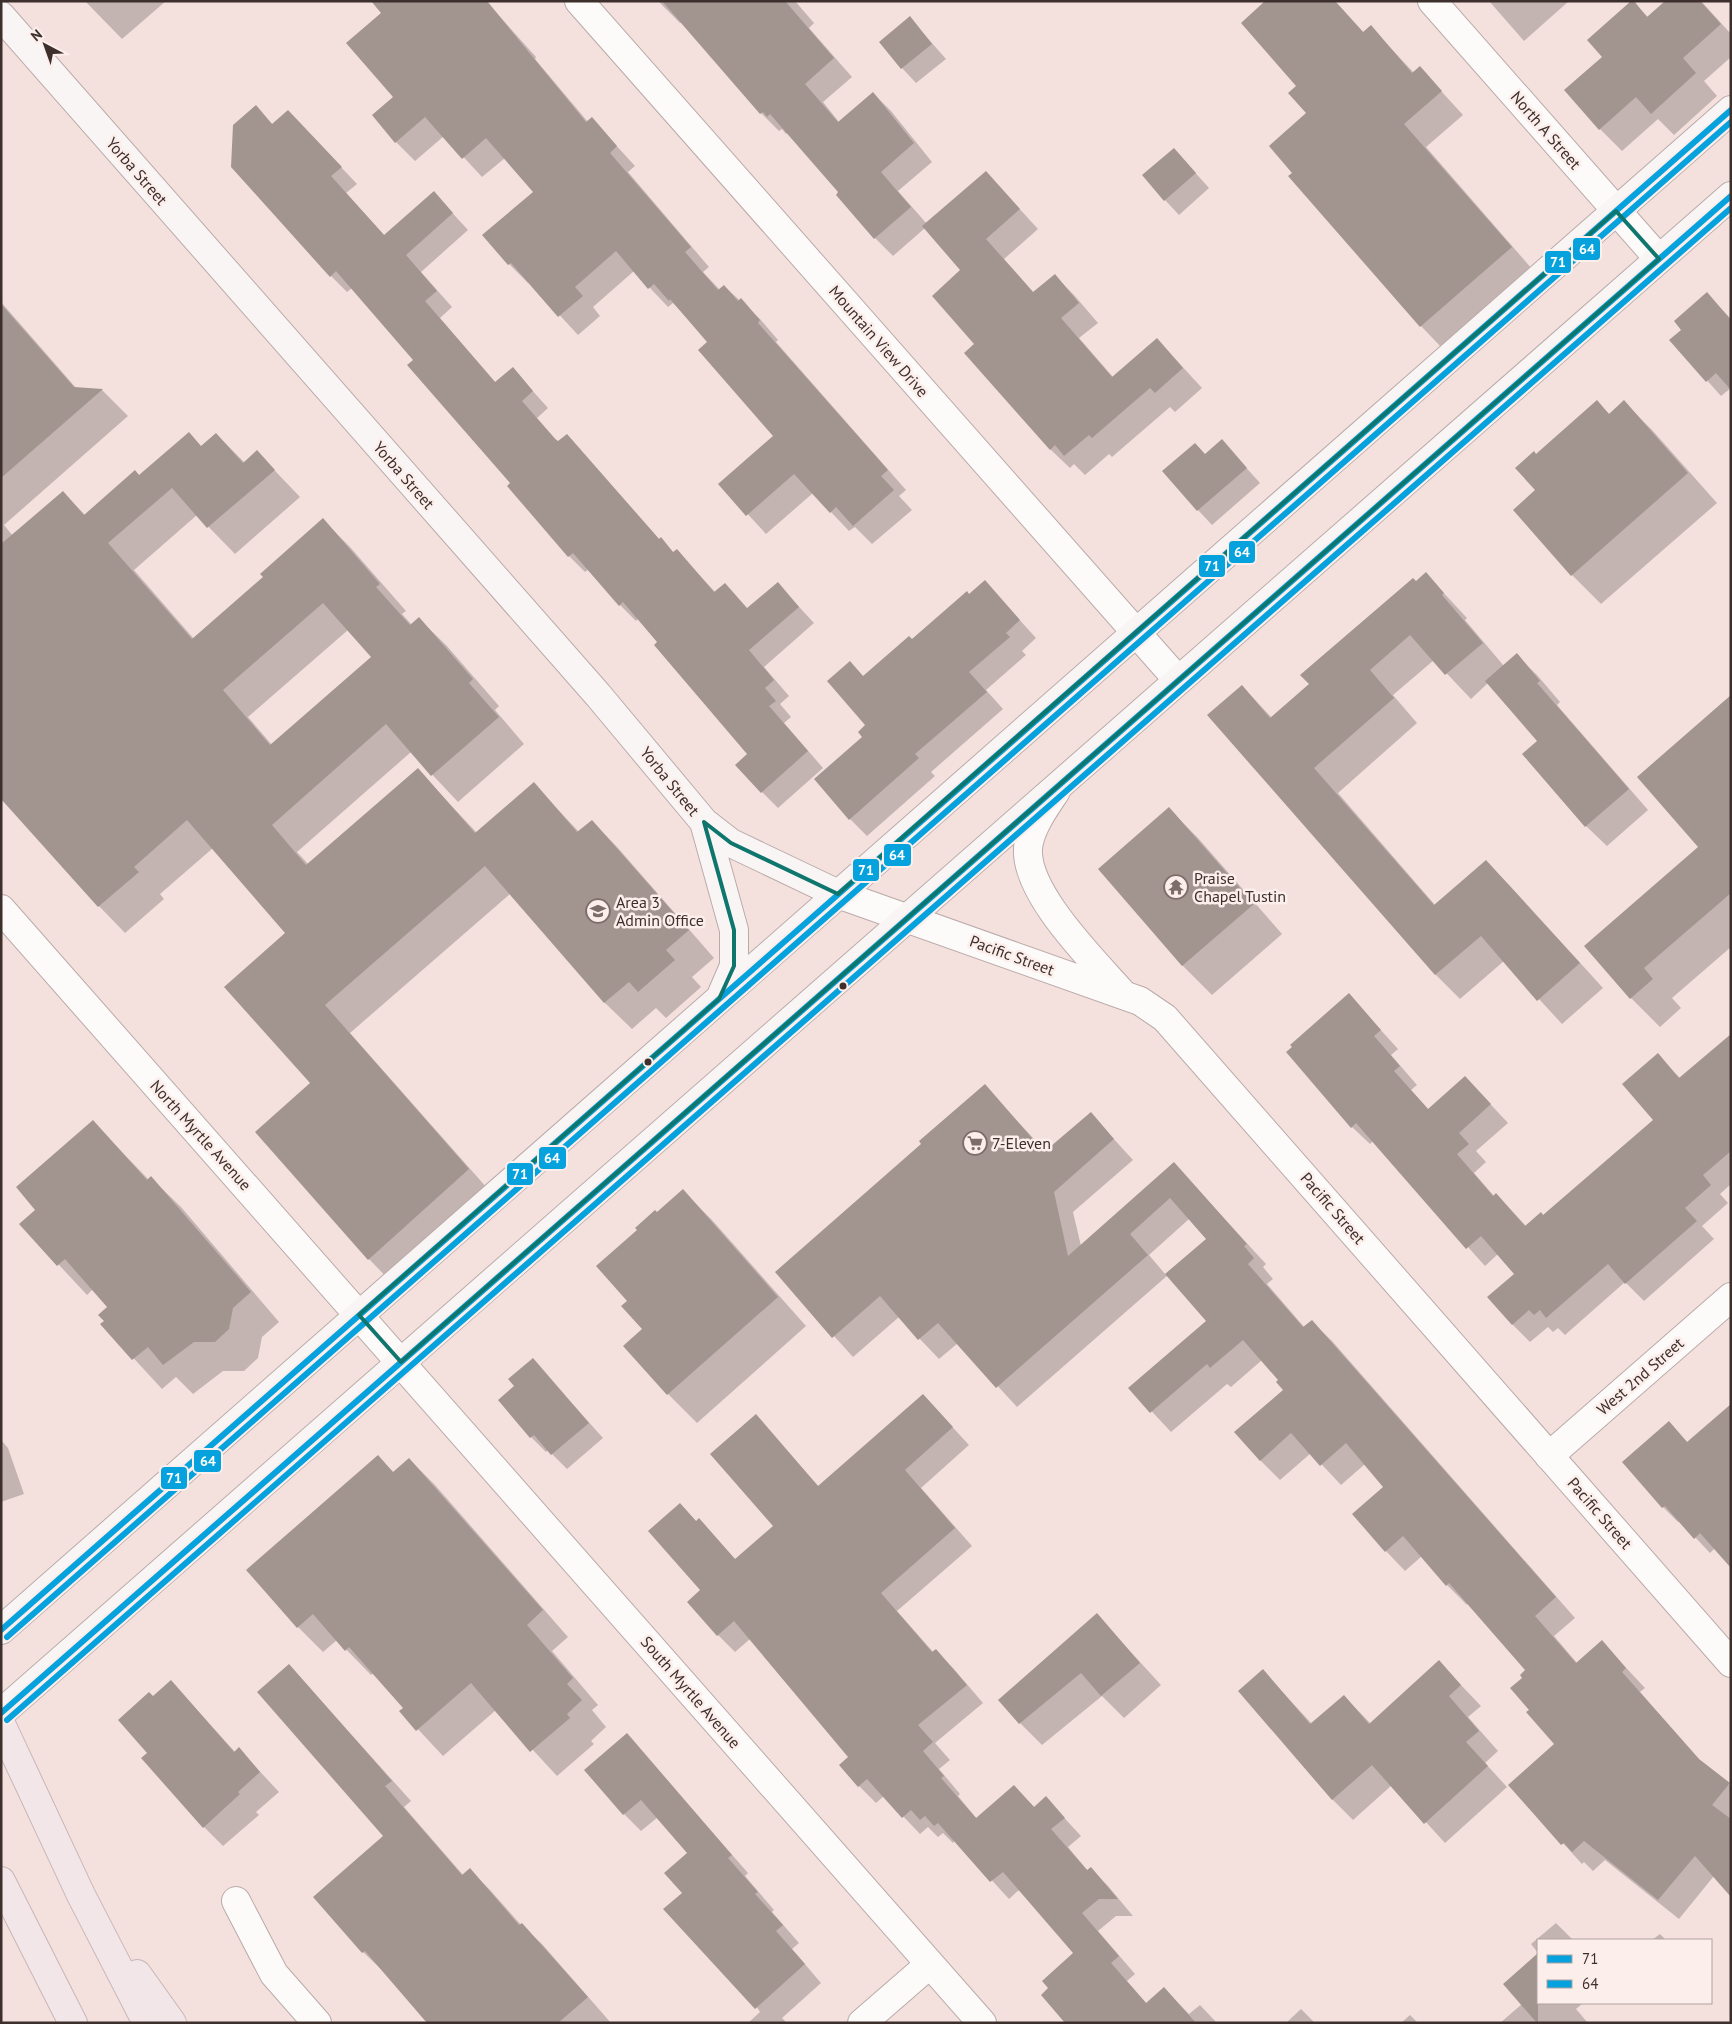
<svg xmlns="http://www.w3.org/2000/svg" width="1732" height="2024" viewBox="0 0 1732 2024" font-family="'PT Sans',sans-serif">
	<rect width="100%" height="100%" fill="#f4e1de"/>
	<path fill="#0003" fill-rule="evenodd" d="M85 1H166L122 39Z
		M486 1 536 57 535 59 588 122 592 119 635 166 628 172 709 267 703 272 720 290 724 286 760 319 778 340 776 342 906 490 899 496 912 510 872 544 855 527 849 531 813 493 766 534 720 484 775 437 709 342 688 319 673 303 668 307 634 271 593 307 600 316 578 335 529 282 528 283 509 264 534 192 505 158 482 177 444 136 415 161 396 142 394 97Z
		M658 1H795L814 23 809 28 852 77 823 102 839 122 873 93 891 111 932 162 898 191 927 224 986 172 1038 229 1004 259 1034 293 1055 276 1074 295 1098 323 1079 338 1113 377 1157 339 1202 388 1175 412 1170 407 1112 457 1109 454 1085 475 1074 464 1070 468 1050 449 976 344 962 271 925 228 893 256 875 238 840 192 788 132 786 134 782 129 779 131 761 113 682 22 680 23Z
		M1264 1H1335L1364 33 1371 27 1414 73 1420 68 1463 115 1426 147 1533 270 1443 349 1421 326 1294 173 1308 113Z
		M1489 1H1569L1524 41Z
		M1667 1H1701L1731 34V57L1704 81 1717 96 1674 135 1658 119 1622 151 1600 129 1603 57 1633 2 1648 17Z
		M910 18 946 59 916 83 902 68Z
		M255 107 273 125 304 128 357 184 346 193 385 236 434 193 468 230 421 272 452 307 440 318 496 383 513 369 548 408 537 418 559 443 567 435 660 540 674 553 677 551 716 593 748 609 777 583 814 623 764 667 789 696 780 704 791 717 784 723 823 768 778 808 762 792 748 754 659 642 639 618 636 621 620 605 589 569 585 572 569 556 415 360 352 288 347 292 331 276Z
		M1174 149 1209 188 1179 215 1165 200Z
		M1707 294 1731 319V388L1721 396 1671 340 1683 330Z
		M1 302 77 389 102 390 128 416 4 525 13 536 63 492 85 515 140 476 202 447 216 434 245 463 257 452 300 497 235 554 197 515 134 570 194 639 265 578 323 520 350 547 406 611 402 614 412 625 419 619 446 645 499 706 495 710 524 744 458 802 411 752 297 852 309 865 418 770 477 833 534 784 579 832 592 821 618 848 714 958 692 977 701 987 666 1018 656 1008 632 1029 605 1003 510 894 350 1033 495 1197 395 1286 369 1259 311 1083 287 933 213 848 160 894 164 899 125 933 99 906 1 796ZM348 630 372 657 272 745 248 717Z
		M1597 402 1609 414 1624 402 1653 431 1717 503 1601 604 1572 575 1515 510 1537 490V455Z
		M1222 441 1260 483 1212 525 1198 510 1206 455Z
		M1426 574 1467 618 1465 620 1504 666 1516 655 1537 675 1560 702 1557 705 1648 810 1607 846 1586 826 1539 741 1488 683 1471 699 1434 660 1393 695 1417 723 1338 793 1435 905 1486 862 1510 886 1603 988 1562 1024 1504 961 1460 999 1436 975 1209 715 1242 686 1272 718 1311 684Z
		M985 582 1036 638 1022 651 1026 655 986 690 1003 709 931 772 935 776 867 836 850 819 867 726 850 663 864 677Z
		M1731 696V947L1672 998 1681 1008 1660 1027 1631 998 1586 946 1700 847Z
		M1169 809 1198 838 1282 934 1212 995 1183 966 1099 869Z
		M1349 995 1398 1049 1391 1055 1417 1085 1411 1090 1429 1110 1465 1077 1508 1123 1476 1151 1486 1162 1474 1173 1494 1196 1496 1194 1527 1227 1543 1216 1654 1120 1657 1055 1681 1079 1731 1035V1184L1720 1194 1728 1203 1702 1226 1714 1239 1644 1301 1625 1282 1565 1335 1558 1328 1553 1332 1548 1327 1530 1342 1512 1324 1515 1274 1498 1254 1485 1266 1373 1141 1370 1144 1352 1127Z
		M985 1086 1046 1152 1090 1113 1133 1160 1073 1212 1081 1246 1174 1164 1266 1264 1263 1267 1273 1279 1267 1284 1305 1328 1312 1322 1332 1341 1575 1618 1554 1636 1577 1663 1602 1642 1645 1688 1640 1692 1705 1766 1731 1786V1855L1679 1919 1605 1860 1593 1871 1584 1862 1582 1864 1510 1785 1556 1745 1530 1710 1524 1678 1527 1670 1468 1603 1467 1605 1447 1585 1422 1556 1405 1571 1386 1551 1385 1487 1365 1464 1341 1485 1311 1453 1280 1480 1260 1460 1284 1390 1280 1380 1262 1360 1231 1387 1227 1384 1171 1432 1130 1388 1208 1321 1168 1275 1017 1407 958 1343 939 1359 899 1317 853 1357 776 1272 923 1144ZM1189 1219 1207 1239 1166 1275 1149 1255Z
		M93 1122 149 1180 151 1178 181 1207 279 1322 262 1337 258 1358 244 1371H223L193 1394 176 1377 162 1389 102 1324 105 1321 109 1307 93 1289 87 1295 21 1224 37 1210Z
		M683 1191 712 1220 806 1326 697 1423 668 1394 644 1329 628 1301 658 1214Z
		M533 1360 603 1438 567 1469 548 1450 546 1452 531 1437 499 1400 516 1386Z
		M923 1395 969 1445 921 1488 972 1546 897 1611 934 1653 936 1651 953 1668 983 1703 935 1743 950 1760 939 1769 960 1794 958 1796 977 1819 1014 1787 1035 1808 1046 1798 1081 1836 1068 1847 1088 1871 1091 1869 1108 1886 1133 1916H1116L1098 1931 1135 1974 1127 1981 1147 2004 1164 1989 1189 2014 1200 2005 1217 2023H1067L1050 1988 1075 1953 1020 1889 1009 1899 955 1840 953 1843 943 1833 938 1837 928 1827 920 1834 884 1796 876 1803 859 1786 850 1757 750 1639 735 1652 718 1635 702 1591 680 1505 697 1522 699 1520 736 1560 775 1526 756 1416 819 1487Z
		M1669 1423 1688 1443 1715 1548 1710 1553 1680 1521 1678 1522 1663 1507Z
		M1 1440 8 1448 24 1494 1 1502Z
		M378 1457 394 1473 409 1459 435 1485 568 1637 552 1651 598 1705 592 1710 606 1727 591 1741 594 1744 557 1776 496 1710 443 1756 401 1711 404 1708 374 1673 371 1675 337 1640 323 1652 298 1627Z
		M1097 1615 1161 1685 1124 1718 1102 1696 1042 1745 1020 1723Z
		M1439 1662 1481 1706 1468 1717 1498 1751 1485 1763 1507 1787 1445 1843 1392 1785 1353 1820 1332 1799 1263 1671 1312 1724 1344 1696 1371 1724Z
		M289 1665 411 1801 404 1807 463 1875 470 1870 490 1890 521 1925 542 1944 611 2023H429L384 1972 363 1952 315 1897 385 1837Z
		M171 1681 235 1752 239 1749 279 1792 256 1812 259 1815 223 1846 204 1827 148 1753 153 1697Z
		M627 1735 748 1873 745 1876 774 1910 772 1912 799 1943 792 1949 821 1983 782 2018 787 2023H748L760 2012 683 1893 689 1853 658 1817 641 1831 624 1814Z
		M1556 1923 1573 1940H1538V1953L1531 1944Z
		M1660 1934 1666 1940H1652Z
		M1538 1955V2003H1583L1576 2009 1588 2023H1500L1522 2004 1505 1984Z
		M1301 2009 1315 2023H1286Z
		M1410 2015 1418 2023H1401Z"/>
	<path fill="#a29590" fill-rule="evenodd" d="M371 1H487L586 122 592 117 617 146 610 153 691 247 685 252 718 290 724 285 738 301 741 298 760 320 758 323 888 470 881 476 894 490 853 526 836 507 830 513 794 474 746 516 718 484 773 436 698 350 707 342 670 299 669 301 654 284 648 289 616 251 575 287 583 296 558 317 511 263 508 265 482 235 533 192 486 138 462 159 425 117 395 143 372 115 393 97 346 43 381 13Z
		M662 1H785L834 58 805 84 838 122 873 92 914 143 881 172 911 207 874 239 836 195 838 192 770 114 767 117 763 112 760 114Z
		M1265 1H1335L1363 32 1371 25 1412 73 1420 66 1442 91 1404 124 1512 247 1420 327 1288 176 1292 173 1269 146 1306 113 1288 93 1296 86 1241 23Z
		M1631 1H1634L1647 17 1665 1H1700L1721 24 1683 58 1696 73 1651 114 1636 97 1599 130 1564 90 1602 57 1587 40Z
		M910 16 932 44 901 69 879 42Z
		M256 105 272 124 288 110 342 167 331 176 384 235 434 191 453 213 406 255 437 291 425 301 495 382 513 367 533 391 522 401 555 439 558 441 567 434 659 539 661 537 673 552 677 549 714 592 725 583 747 608 778 582 799 607 749 650 774 680 765 688 776 701 769 706 808 751 761 793 735 765 747 754 654 645 657 642 623 602 619 606 573 553 568 557 507 486 510 483 407 365 413 360 336 271 330 277 231 167 233 125Z
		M1174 148 1196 173 1164 201 1142 175Z
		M986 171 1020 209 986 239 1033 292 1055 274 1079 303 1061 318 1112 377 1157 338 1183 368 1155 393 1150 388 1092 438 1089 435 1064 456 1055 445 1050 450 964 353 974 344 932 296 960 270 922 226Z
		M1707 292 1731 320V390L1716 373 1706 382 1669 340 1681 330 1674 321Z
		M1 304 74 387 103 389 1 478Z
		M1597 400 1609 414 1624 400 1688 473 1571 576 1513 510 1535 490 1515 468 1534 451 1536 454Z
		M189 432 201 446 216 433 243 463 257 450 275 470 207 528 172 488 108 543 192 639 263 577 260 574 323 518 380 584 376 587 410 625 419 617 473 679 469 683 499 717 431 776 386 724 272 825 306 865 418 768 475 833 534 782 577 832 592 820 689 930 666 950 675 960 638 992 629 982 604 1003 485 866 325 1005 469 1169 368 1260 255 1132 310 1083 224 987 285 933 187 820 134 867 139 872 98 907 1 799V544L63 491 84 515 135 470 139 475ZM323 603 371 657 270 745 223 690Z
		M1222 439 1247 468 1197 511 1162 471 1195 443 1205 454Z
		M1426 572 1444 593 1442 595 1483 643 1445 675 1410 635 1370 670 1394 698 1314 768 1434 905 1486 860 1580 963 1537 1001 1481 936 1435 975 1207 715 1242 685 1270 718 1309 684 1300 675 1413 578 1416 581Z
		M985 580 1020 620 1006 633 1010 637 969 672 987 692 915 754 919 758 849 820 814 779 862 737 858 732 865 725 827 681 850 661 863 676 909 636 912 639 967 591 969 594Z
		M1517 653 1540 681 1537 683 1629 789 1585 827 1522 754 1537 741 1485 681Z
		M1731 695V893L1644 968 1653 979 1630 999 1584 946 1698 847 1637 777Z
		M1169 807 1254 904 1182 966 1098 869Z
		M1349 993 1381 1030 1374 1036 1400 1066 1394 1071 1428 1109 1465 1076 1491 1104 1459 1133 1469 1144 1457 1154 1493 1196 1496 1193 1525 1226 1541 1212 1543 1215 1653 1120 1622 1084 1658 1053 1679 1078 1731 1034V1151L1703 1175 1711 1185 1685 1208 1697 1221 1625 1284 1608 1264 1546 1318 1540 1310 1534 1315 1529 1310 1512 1325 1487 1297 1514 1274 1481 1236 1466 1249 1356 1123 1351 1128 1286 1052 1292 1047 1290 1045Z
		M985 1084 1044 1152 1091 1112 1114 1139 1054 1192 1068 1256 1174 1162 1247 1244 1244 1246 1254 1258 1248 1264 1303 1327 1312 1320 1556 1597 1535 1616 1576 1663 1602 1640 1626 1668 1622 1672 1699 1759 1730 1783 1712 1805 1731 1819V1897L1695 1856 1658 1900 1584 1841 1572 1852 1564 1843 1561 1845 1532 1812 1508 1785 1554 1744 1526 1712 1529 1710 1510 1688 1522 1678 1520 1675 1525 1670 1449 1583 1446 1586 1403 1536 1385 1552 1352 1514 1383 1487 1346 1443 1320 1466 1291 1433 1260 1461 1234 1432 1283 1390 1276 1382 1278 1380 1243 1340 1210 1368 1207 1364 1150 1413 1128 1388 1206 1321 1165 1274 1206 1239 1170 1198 1130 1234 1148 1255 996 1388 938 1323 918 1340 880 1296 832 1338 775 1272 921 1144 919 1141Z
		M93 1120 147 1180 151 1176 251 1292 233 1308 229 1329 215 1342H194L163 1365 148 1347 132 1360 100 1324 104 1321 98 1315 107 1307 65 1259 57 1266 19 1224 35 1210 16 1187Z
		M683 1189 778 1297 667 1395 623 1346 642 1329 621 1306 627 1301 596 1266 637 1230 635 1228 655 1210 657 1212Z
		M533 1358 589 1423 551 1455 534 1435 530 1438 498 1400 514 1386 508 1379Z
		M923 1394 953 1427 905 1470 955 1528 881 1593 932 1652 936 1649 967 1685 918 1725 933 1742 923 1751 944 1776 941 1778 976 1818 1014 1785 1034 1807 1046 1796 1065 1818 1051 1829 1087 1870 1091 1867 1118 1899H1099L1082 1913 1119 1956 1111 1963 1146 2003 1164 1987 1196 2023H1065L1041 1995 1048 1988 1042 1981 1073 1953 1003 1872 990 1882 938 1823 934 1826 925 1816 920 1820 911 1810 902 1818 867 1779 858 1787 839 1765 848 1757 734 1621 717 1636 687 1602 700 1590 648 1531 680 1503 696 1521 699 1518 735 1559 773 1526 710 1454 756 1414 818 1486Z
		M1731 1404V1568L1700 1533 1694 1539 1665 1506 1662 1508 1622 1462 1669 1421 1687 1442Z
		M378 1455 393 1472 409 1458 543 1610 527 1625 573 1678 567 1684 582 1700 567 1714 570 1718 530 1752 471 1683 416 1731 399 1711 403 1708 349 1647 345 1651 313 1614 297 1628 246 1570Z
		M1097 1613 1140 1663 1101 1696 1081 1673 1019 1724 998 1700Z
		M1439 1660 1461 1685 1449 1696 1479 1731 1466 1742 1488 1766 1424 1824 1372 1765 1332 1800 1238 1691 1263 1669 1310 1724 1344 1695 1369 1724Z
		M289 1664 392 1781 385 1786 462 1875 470 1868 519 1925 522 1923 588 1997 558 2023H427L365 1951 362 1953 313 1897 383 1836 257 1692Z
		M171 1680 234 1752 239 1747 260 1772 238 1792 240 1794 203 1828 141 1758 147 1753 118 1720 149 1692 153 1696Z
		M627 1733 732 1855 728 1858 758 1892 755 1894 783 1925 776 1931 805 1964 755 2009 663 1909 682 1893 664 1873 687 1853 641 1800 623 1815 584 1770Z
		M1538 1953V2023H1537L1503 1984Z"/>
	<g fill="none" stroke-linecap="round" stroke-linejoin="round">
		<g stroke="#baaba9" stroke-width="30">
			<path id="minor" d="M579 1 1178 680
				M1432 1 1659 259
				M1 909 982 2023
				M1549 1456 1731 1297
				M236 1901 274 1974 317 2023
				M862 2023 930 1964"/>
		</g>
		<g stroke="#baaba9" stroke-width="30">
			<path id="tertiary" d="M1056 791C1046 806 1033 824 1029 842 1018 887 1094 961 1123 994
				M838 894 1140 1001 1165 1018 1731 1663"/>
		</g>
		<g stroke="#baaba9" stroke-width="30">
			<path id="secondary" d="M1 16 598 695 704 822 731 843 838 894
				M704 822 734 930V966L721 996
				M1 1630 1731 110
				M1 1713 1731 196"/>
		</g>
		<g stroke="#c8b5b6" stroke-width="30">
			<path id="motorway" d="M1 1724 81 1895 147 2023
				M1 1881 73 2023
				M137 1974 172 2023"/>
		</g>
		<use href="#minor" stroke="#fdfafa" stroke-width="28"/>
		<use href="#tertiary" stroke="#fdfafa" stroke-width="28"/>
		<use href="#secondary" stroke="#faf5f5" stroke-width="28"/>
		<use href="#motorway" stroke="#f2e6e9" stroke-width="28"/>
		<g stroke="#fceeeb" stroke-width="10">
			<path id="bus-1" d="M1 1630 1731 110
				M1 1713 1731 196"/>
		</g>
		<g stroke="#fceeeb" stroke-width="10">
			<path id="bus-2" d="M7 1637 1731 122
				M7 1720 1731 208"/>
		</g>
		<use href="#bus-1" stroke="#06a2de" stroke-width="6"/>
		<use href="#bus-2" stroke="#06a2de" stroke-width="6"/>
	</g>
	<path fill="none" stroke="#0f766e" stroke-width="4" stroke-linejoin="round" d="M1616 211 1659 259 401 1362 359 1315 719 999 734 966V930L704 822 731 843 838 894Z"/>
	<defs>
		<g id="temple-ring" transform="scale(1.25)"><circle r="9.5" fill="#fceeeb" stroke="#7c6d6a" stroke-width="1.5"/><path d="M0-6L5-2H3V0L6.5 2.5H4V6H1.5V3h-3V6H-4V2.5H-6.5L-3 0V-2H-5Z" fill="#7c6d6a"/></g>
		<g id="school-ring" transform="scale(1.25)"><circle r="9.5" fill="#fceeeb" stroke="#7c6d6a" stroke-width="1.5"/><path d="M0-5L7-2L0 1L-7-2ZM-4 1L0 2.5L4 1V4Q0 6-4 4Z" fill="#7c6d6a"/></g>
		<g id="supermarket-ring" transform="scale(1.25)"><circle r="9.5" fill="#fceeeb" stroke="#7c6d6a" stroke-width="1.5"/><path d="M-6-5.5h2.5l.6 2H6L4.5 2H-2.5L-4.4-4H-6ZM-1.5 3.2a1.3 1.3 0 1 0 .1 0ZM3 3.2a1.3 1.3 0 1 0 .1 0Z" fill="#7c6d6a"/></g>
	</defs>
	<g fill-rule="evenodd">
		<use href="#temple-ring" x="1176" y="887"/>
		<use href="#school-ring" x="598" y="911"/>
		<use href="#supermarket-ring" x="975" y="1143"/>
	</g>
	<g fill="#3c2f2c" stroke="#fceeeb" stroke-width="2">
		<circle cx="843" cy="986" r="4.5"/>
		<circle cx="648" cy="1062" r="4.5"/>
	</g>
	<g text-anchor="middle" stroke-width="5" stroke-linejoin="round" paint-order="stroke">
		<g font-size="16" fill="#3c2f2c" stroke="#fceeeb">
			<text transform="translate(1546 130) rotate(49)" y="6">North A Street</text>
			<text transform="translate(137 171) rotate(49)" y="6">Yorba Street</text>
			<text transform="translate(879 341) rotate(49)" y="6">Mountain View Drive</text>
			<text transform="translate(404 475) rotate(49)" y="6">Yorba Street</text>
			<text transform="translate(670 781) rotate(51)" y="6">Yorba Street</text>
			<text transform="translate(1012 955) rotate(20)" y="6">Pacific Street</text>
			<text transform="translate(201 1135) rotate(48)" y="6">North Myrtle Avenue</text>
			<text transform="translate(1333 1208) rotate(49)" y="6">Pacific Street</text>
			<text transform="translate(1640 1376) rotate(-41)" y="6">West 2nd Street</text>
			<text transform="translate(1600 1513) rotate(49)" y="6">Pacific Street</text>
			<text transform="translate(691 1692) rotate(49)" y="6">South Myrtle Avenue</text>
		</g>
		<g font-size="16" fill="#3c2f2c" stroke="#fceeeb" text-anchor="start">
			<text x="1194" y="884">Praise<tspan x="1194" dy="18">Chapel Tustin</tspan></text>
			<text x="616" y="908">Area 3<tspan x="616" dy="18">Admin Office</tspan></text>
			<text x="992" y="1149">7-Eleven</text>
		</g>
	</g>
	<g stroke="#fceeeb" stroke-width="2">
		<rect x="1572" y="237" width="29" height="24" rx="5" fill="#06a2de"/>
		<rect x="1544" y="250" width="28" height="24" rx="5" fill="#06a2de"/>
		<rect x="1228" y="540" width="28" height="24" rx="5" fill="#06a2de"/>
		<rect x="1198" y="554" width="28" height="24" rx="5" fill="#06a2de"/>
		<rect x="883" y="843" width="29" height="24" rx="5" fill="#06a2de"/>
		<rect x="852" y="858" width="28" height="24" rx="5" fill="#06a2de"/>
		<rect x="538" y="1146" width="29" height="24" rx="5" fill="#06a2de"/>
		<rect x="506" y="1162" width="28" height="24" rx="5" fill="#06a2de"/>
		<rect x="193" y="1449" width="29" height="24" rx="5" fill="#06a2de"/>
		<rect x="160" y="1466" width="28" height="24" rx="5" fill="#06a2de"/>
	</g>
	<g font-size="14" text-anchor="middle" font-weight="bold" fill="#fff">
		<text x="1587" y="254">64</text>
		<text x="1558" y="267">71</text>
		<text x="1242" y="557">64</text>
		<text x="1212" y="571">71</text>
		<text x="897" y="860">64</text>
		<text x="866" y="875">71</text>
		<text x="552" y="1163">64</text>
		<text x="520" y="1179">71</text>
		<text x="208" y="1466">64</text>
		<text x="174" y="1483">71</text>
	</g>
	<rect width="1732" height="2024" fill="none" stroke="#3c2f2c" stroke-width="5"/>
	<rect x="1537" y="1939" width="175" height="65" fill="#fceeeb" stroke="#afa29f"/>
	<rect x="1547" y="1955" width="25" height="8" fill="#06a2de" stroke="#afa29f"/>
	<text x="1582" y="1964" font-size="15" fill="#3c2f2c">71</text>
	<rect x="1547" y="1980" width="25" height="8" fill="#06a2de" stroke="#afa29f"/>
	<text x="1582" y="1989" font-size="15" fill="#3c2f2c">64</text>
	<g transform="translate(45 45) rotate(319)" stroke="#fceeeb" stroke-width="4" paint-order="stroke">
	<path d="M0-4L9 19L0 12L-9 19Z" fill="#3c2f2c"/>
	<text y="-8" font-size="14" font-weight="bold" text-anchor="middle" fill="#3c2f2c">N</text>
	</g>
</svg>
